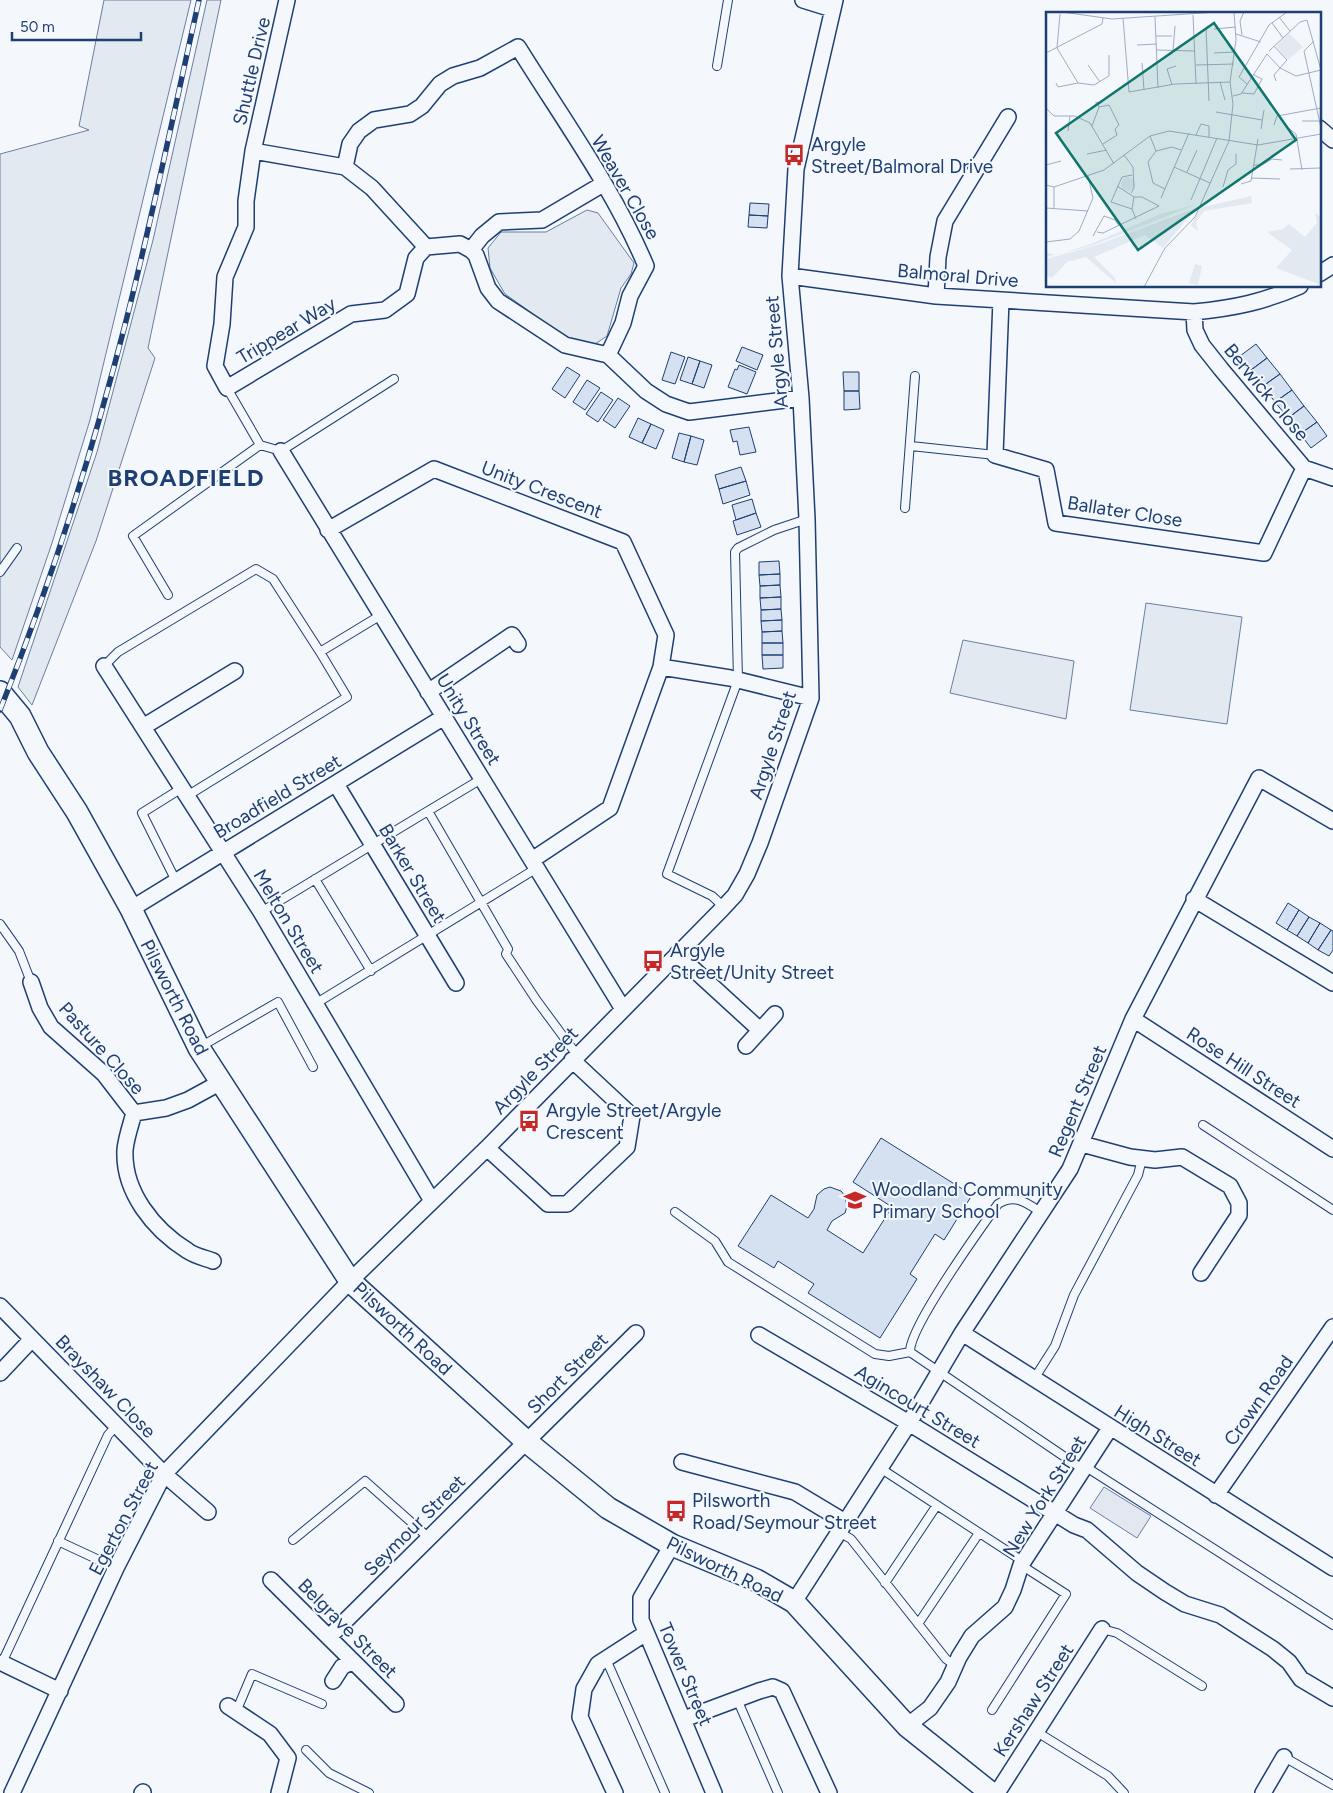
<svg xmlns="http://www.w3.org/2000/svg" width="1333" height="1793" viewBox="0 0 1333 1793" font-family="Figtree,sans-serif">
	<rect width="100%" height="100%" fill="#f4f7fb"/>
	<path fill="#e3e9f0" stroke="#687fa3" d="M104 0H191L90 420 52 543 12 660 0 647V154L89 130 79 126Z
		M207 0H221L148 348 155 358 96 541 32 705 18 687 97 452 153 240Z
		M587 210 598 213 634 263 631 274 621 288 607 336 595 344 570 340 505 294 490 268 488 248 501 232H546Z
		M1146 603 1242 617 1227 724 1130 710Z
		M963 640 1074 661 1066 719 950 693Z"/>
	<path fill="#e3e8f0" stroke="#687fa3" d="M1104 1487 1151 1516 1137 1538 1090 1508Z"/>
	<path fill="#d5e0f0" stroke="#1d3f73" d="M750 203 769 204 768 216 749 215Z
		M749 215 768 216 767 228 748 227Z
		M1256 344 1267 358 1251 370 1240 356Z
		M742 347 763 355 757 370 736 361Z
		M671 352 685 357 675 384 662 380Z
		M688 357 700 361 692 384 680 380Z
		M1267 358 1280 374 1263 386 1251 370Z
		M700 361 712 365 704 388 692 384Z
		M739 365 756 372 747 394 728 387 735 369 737 370Z
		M567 367 580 375 565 398 552 389Z
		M843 372H859V391H844Z
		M1280 374 1292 390 1275 402 1263 386Z
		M587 380 600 388 585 410 573 402Z
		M1292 390 1304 406 1288 418 1275 402Z
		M844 391H859L860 409 844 410Z
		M601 392 613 400 598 422 586 414Z
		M618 398 630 406 615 428 603 420Z
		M1304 406 1317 422 1300 434 1288 418Z
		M638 418 651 424 642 443 629 437Z
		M1317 422 1327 436 1311 448 1300 434Z
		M651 424 664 430 656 449 642 443Z
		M749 427 756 452 740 455 737 441 733 442 730 430Z
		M679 433 691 436 684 462 672 458Z
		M691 436 704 440 697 465 684 462Z
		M741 467 746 481 719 489 715 475Z
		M746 481 750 495 723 504 719 489Z
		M752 499 756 513 736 520 732 505Z
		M756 513 761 527 737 535 733 521Z
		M779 561 780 574 759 575V562Z
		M780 574V585L760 586 759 575Z
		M780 585 781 597 760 598V586Z
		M781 597V609L761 610 760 598Z
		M781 609 782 620 761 621V610Z
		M782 620V631L762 632 761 621Z
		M782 631 783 643H762V632Z
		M762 643H783V655H762Z
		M762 655H783V668L763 669Z
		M1288 903 1299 910 1287 930 1276 923Z
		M1299 910 1309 917 1297 936 1287 930Z
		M1309 917 1320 923 1308 943 1297 936Z
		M1320 923 1331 930 1318 950 1308 943Z
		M1331 930 1333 931V950L1329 956 1318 950Z
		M881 1138 972 1195 944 1240 935 1234 910 1274 917 1279 880 1338 808 1293 814 1284 778 1261 774 1268 738 1246 771 1195 808 1218 814 1209 817 1195 824 1189 830 1187 841 1191 845 1196 847 1206 845 1213 832 1221 827 1230 863 1253 892 1207 853 1182Z"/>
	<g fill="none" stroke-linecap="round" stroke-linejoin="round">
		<g stroke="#1d3f73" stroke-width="10">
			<path id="lane" d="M717 66 728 0
				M227 388 260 445 281 451 394 379
				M911 446 995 455
				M905 508 915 376
				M0 572 17 548
				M168 595 133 536 260 445
				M104 666 118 652 256 569 273 579 320 652
				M483 778 428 811 508 949 506 954 537 1001 577 1055
				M187 796 347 697 320 652 381 615
				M315 879 371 971
				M176 881 142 813 182 788
				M724 907 712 896 667 874 738 680 735 552 738 548 774 530 807 519
				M261 912 428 811
				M0 924 19 951 31 982
				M315 1004 537 868
				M200 1047 278 1002 313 1067
				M1203 1125 1333 1210
				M675 1212 715 1241 728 1262 875 1354 889 1356 910 1352
				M1042 1213C1027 1203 1015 1193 998 1204 980 1229 909 1328 910 1352L1084 1470
				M1034 1379 1055 1346 1074 1295 1138 1175 1142 1159
				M1086 1467 1333 1625
				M880 1468 1024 1562
				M839 1532 851 1539 946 1659 956 1666
				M293 1540 365 1481 429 1538
				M58 1541 116 1568
				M885 1583 937 1505
				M918 1624 979 1533
				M1102 1629 1117 1633 1202 1686
				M606 1659 665 1793
				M1 1665 108 1435 118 1424
				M737 1699 778 1793
				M992 1710 1066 1594 1021 1565
				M236 1712 252 1674 322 1704
				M1037 1732 1108 1776 1124 1793
				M306 1750 329 1773 369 1793
				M1284 1757 1333 1785"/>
		</g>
		<g stroke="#1d3f73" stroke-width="18">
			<path id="street" d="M287 0 253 151 246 201V227L225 277 222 324 215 366 227 388 351 314 385 310 407 294 416 258 426 247 460 244 471 250 476 255 488 288 498 301 565 345 608 355 646 391 666 404 689 412 801 398
				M803 0 832 9
				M1319 128 1333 140
				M253 151 345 167 372 188 426 247
				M345 167 350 144 359 131 374 120 410 114 422 106 440 84 453 76 480 68 518 47C562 118 614 189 646 266L630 296 623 323 608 355
				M471 250 482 236 499 222 542 220 603 184
				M1319 274 1333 265
				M790 276 936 296 1194 312C1235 308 1263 302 1300 286
				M936 296 938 257 945 221 1008 117
				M1001 300 995 455 1046 470 1056 523 1264 553 1304 468
				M1194 312 1195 330 1202 345 1221 369 1304 468 1333 478
				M281 451 623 1009
				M328 530 434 469 623 542 666 635 661 667 610 808 532 860
				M104 666 261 912 432 1201
				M661 667 730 678 811 698
				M428 692 512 635 518 644
				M143 727 235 671
				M336 784 456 983
				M1194 899 1333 983
				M131 909 444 717
				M677 954 760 1030
				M31 982 40 1008 51 1027 104 1074 134 1113
				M1133 1019 1333 1149
				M746 1046 775 1014
				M134 1113C131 1124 126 1138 125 1150 123 1192 154 1230 188 1251 195 1256 205 1258 213 1261
				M134 1113 166 1108 188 1100 221 1082
				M1082 1144 1130 1157 1155 1160 1182 1157 1230 1186 1239 1203V1215L1201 1273
				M487 1148 548 1204H567L627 1147 632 1116 572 1060
				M0 1306 164 1474 208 1512
				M962 1333 1333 1568
				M759 1335 909 1423 1074 1525 1087 1530 1137 1573 1165 1592 1185 1604 1220 1615 1273 1649 1289 1662 1301 1679 1333 1698
				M0 1373 32 1339
				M682 1462 795 1492 845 1522
				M1216 1495 1333 1327
				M672 1545 641 1598V1620L714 1793
				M271 1580 396 1704
				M794 1602 909 1423 962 1333 1070 1169 1133 1019 1259 778 1333 821
				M329 1637 636 1333
				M2 1663 60 1691
				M333 1681 342 1667 352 1661
				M228 1706 270 1734 288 1758 279 1793
				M684 1719 759 1691 773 1687 782 1691 829 1793
				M907 1726 930 1708 948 1682 959 1657 972 1636 1005 1607 1013 1590 1021 1565 1110 1428
				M12 1793 116 1568 164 1474 350 1281 487 1148 722 909 735 895 747 874 760 843 811 698 807 519 801 398 790 276 796 169 835 0
				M142 1793 143 1792
				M615 1793 580 1717 584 1689 598 1664 646 1633
				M997 1793 1102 1629
				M1263 1793 1284 1757"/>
		</g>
		<g stroke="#1d3f73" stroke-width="24">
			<path id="secondary" d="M0 692 20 716 38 752 77 812 131 909 199 1048 350 1281 527 1442 608 1508 672 1545 756 1580 794 1602 907 1726 991 1793"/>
		</g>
		<use href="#lane" stroke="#f4f7fb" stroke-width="8"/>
		<use href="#street" stroke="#f4f7fb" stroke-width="15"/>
		<use href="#secondary" stroke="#f4f7fb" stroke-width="21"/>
		<g stroke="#1d3f73" stroke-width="5.5">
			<path id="rail" d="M0 710C51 583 92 454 126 321 153 215 175 107 199 0"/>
		</g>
		<use href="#rail" stroke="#f4f7fb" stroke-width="4" stroke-dasharray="11" stroke-linecap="butt"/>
	</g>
	<defs>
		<g id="bus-bare" transform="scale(1.725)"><path d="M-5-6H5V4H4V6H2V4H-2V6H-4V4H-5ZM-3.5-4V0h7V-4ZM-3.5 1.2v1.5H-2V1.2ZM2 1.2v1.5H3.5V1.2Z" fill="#c62828" stroke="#f4f7fb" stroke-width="2.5" paint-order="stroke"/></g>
		<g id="school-bare" transform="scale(1.725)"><path d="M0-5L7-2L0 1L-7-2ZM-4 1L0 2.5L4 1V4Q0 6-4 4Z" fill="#c62828" stroke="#f4f7fb" stroke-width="2.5" paint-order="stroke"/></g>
	</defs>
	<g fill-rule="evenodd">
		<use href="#bus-bare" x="794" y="155"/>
		<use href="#bus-bare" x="653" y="961"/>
		<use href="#bus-bare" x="529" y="1121"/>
		<use href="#school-bare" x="855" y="1200"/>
		<use href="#bus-bare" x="676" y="1511"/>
	</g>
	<g text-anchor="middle" stroke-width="4" stroke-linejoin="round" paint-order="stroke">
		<g font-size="19" fill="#1d3f73" stroke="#f4f7fb">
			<text transform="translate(251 71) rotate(-77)" y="7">Shuttle Drive</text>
			<text transform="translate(626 187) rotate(60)" y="7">Weaver Close</text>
			<text transform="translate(958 275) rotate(5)" y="7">Balmoral Drive</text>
			<text transform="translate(286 330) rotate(-31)" y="7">Trippear Way</text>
			<text transform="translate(776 352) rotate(-95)" y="7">Argyle Street</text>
			<text transform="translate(1267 392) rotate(50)" y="7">Berwick Close</text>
			<text transform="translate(542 489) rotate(21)" y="7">Unity Crescent</text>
			<text transform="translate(1125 511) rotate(9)" y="7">Ballater Close</text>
			<text transform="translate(469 719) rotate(58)" y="7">Unity Street</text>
			<text transform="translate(772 745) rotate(-72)" y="7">Argyle Street</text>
			<text transform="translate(277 796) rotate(-31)" y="7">Broadfield Street</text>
			<text transform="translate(413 873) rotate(59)" y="7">Barker Street</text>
			<text transform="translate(289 921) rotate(59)" y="7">Melton Street</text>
			<text transform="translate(175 997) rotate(63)" y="7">Pilsworth Road</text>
			<text transform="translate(102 1048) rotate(48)" y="7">Pasture Close</text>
			<text transform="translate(1244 1067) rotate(33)" y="7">Rose Hill Street</text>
			<text transform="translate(535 1070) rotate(-46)" y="7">Argyle Street</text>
			<text transform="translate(1077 1101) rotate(-67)" y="7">Regent Street</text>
			<text transform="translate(403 1328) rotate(43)" y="7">Pilsworth Road</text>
			<text transform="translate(567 1373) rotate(-45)" y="7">Short Street</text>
			<text transform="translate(106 1386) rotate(46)" y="7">Brayshaw Close</text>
			<text transform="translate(1258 1400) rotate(-55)" y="7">Crown Road</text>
			<text transform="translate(918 1406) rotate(31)" y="7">Agincourt Street</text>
			<text transform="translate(1158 1435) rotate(32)" y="7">High Street</text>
			<text transform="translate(1044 1496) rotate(-58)" y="7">New York Street</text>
			<text transform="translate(123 1518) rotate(-62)" y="7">Egerton Street</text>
			<text transform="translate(414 1525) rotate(-45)" y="7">Seymour Street</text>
			<text transform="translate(725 1569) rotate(26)" y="7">Pilsworth Road</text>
			<text transform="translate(348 1628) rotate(45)" y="7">Belgrave Street</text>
			<text transform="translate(686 1674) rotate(67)" y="7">Tower Street</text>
			<text transform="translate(1033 1700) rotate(-57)" y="7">Kershaw Street</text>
		</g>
		<g font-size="19" fill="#1d3f73" stroke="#f4f7fb" text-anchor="start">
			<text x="811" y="151">Argyle<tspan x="811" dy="22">Street/Balmoral Drive</tspan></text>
			<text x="670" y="957">Argyle<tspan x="670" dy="22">Street/Unity Street</tspan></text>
			<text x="546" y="1117">Argyle Street/Argyle<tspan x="546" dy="22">Crescent</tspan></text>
			<text x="872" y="1196">Woodland Community<tspan x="872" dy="22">Primary School</tspan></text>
			<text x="692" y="1507">Pilsworth<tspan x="692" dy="22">Road/Seymour Street</tspan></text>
		</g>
		<g font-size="24" font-weight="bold" letter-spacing="1" fill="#1d3f73" stroke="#f4f7fb">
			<text x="186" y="486">BROADFIELD</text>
		</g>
	</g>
	<g transform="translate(1046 12)">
		<rect width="275" height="275" fill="#f4f7fb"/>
		<path d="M243 21 257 35 242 48 230 34ZM75 172a7 7 0 1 1 14 0a7 7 0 1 1-14 0ZM205 184 206 191 158 199 150 210 152 219 145 214 154 196ZM152 192 45 234 0 245V240L10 243 45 232 114 202ZM150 196 117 236 99 223 48 245 69 266 70 271 40 245 21 250 6 266 0 263V247L51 233ZM269 201 275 205V273L230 256 246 238 221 220 237 217 243 212 259 225 271 211ZM149 252 156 254 152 273 143 271Z" fill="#e3e9f0"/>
		<path fill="none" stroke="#9eadc5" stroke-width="1" d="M16 0 66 7 171 0M14 2 11 36 32 71M147 3 150 72M109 5 112 76M233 5 244 19M77 6 83 80 129 72 184 70M261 8 275 58M226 11 237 26M160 16 163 89M168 17 190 15M190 22 215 30M196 23 194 9 198 0M110 24H126M268 29 258 39 275 116M91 33 111 32M228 34 241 48 228 63 230 69M111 38 149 39M127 39 129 14M223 39 254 10 261 8M0 41 56 12 57 6M168 41 189 40M96 51 98 78M42 53 54 70M150 53 188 52M174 70 179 88M10 71 12 75 32 71M32 71 48 73 63 64V43M201 72 193 65 223 13 241 0M126 73 121 57 130 54M196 81 208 82 216 67 208 63M187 84 195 82 221 42 234 56 250 64 275 58M53 95 63 93 73 113 69 117 71 123 57 132M0 96 8 104H29L44 111 68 152M170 100 216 108M256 109H274M228 113 231 104 275 96M46 114 53 95 52 90 49 91M241 115 250 122 256 158M215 117 218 98M22 119 24 104M150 123 155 112 163 114V125M104 124 110 139M41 142 61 138M78 143 87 155 88 176 85 181M0 153 15 149M208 153H216L226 147 236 148M128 155 164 171M244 157 275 156M182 158 190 152V142M141 160 151 138M205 166 234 167M195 172 205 169 212 127M0 173 8 175 58 158 104 124 123 119 212 133 275 122M177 175 182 158M119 177 107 171 102 150 110 139 126 135 135 138M88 185 86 197 90 207M115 186 143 121M145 188 171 126M0 196 42 199M8 196V175M86 197 65 190 76 165 86 163M51 220 57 221 113 194 96 185H88L71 174M47 224 58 204 69 208 73 214M0 230 24 227 33 219 47 186 42 164M98 275 119 236 149 205 183 129 187 92 184 70 190 28 188 0"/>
		<path fill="#0f766e" fill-opacity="0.15" stroke="#0f766e" stroke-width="2.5" d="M168 11 250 128 92 238 10 121Z"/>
		<rect width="275" height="275" fill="none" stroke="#1d3f73" stroke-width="2.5"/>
	</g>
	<path d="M12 32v8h129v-8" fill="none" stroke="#1d3f73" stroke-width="2.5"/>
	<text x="20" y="32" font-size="15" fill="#1d3f73" stroke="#f4f7fb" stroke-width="4" paint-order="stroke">50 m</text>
</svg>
